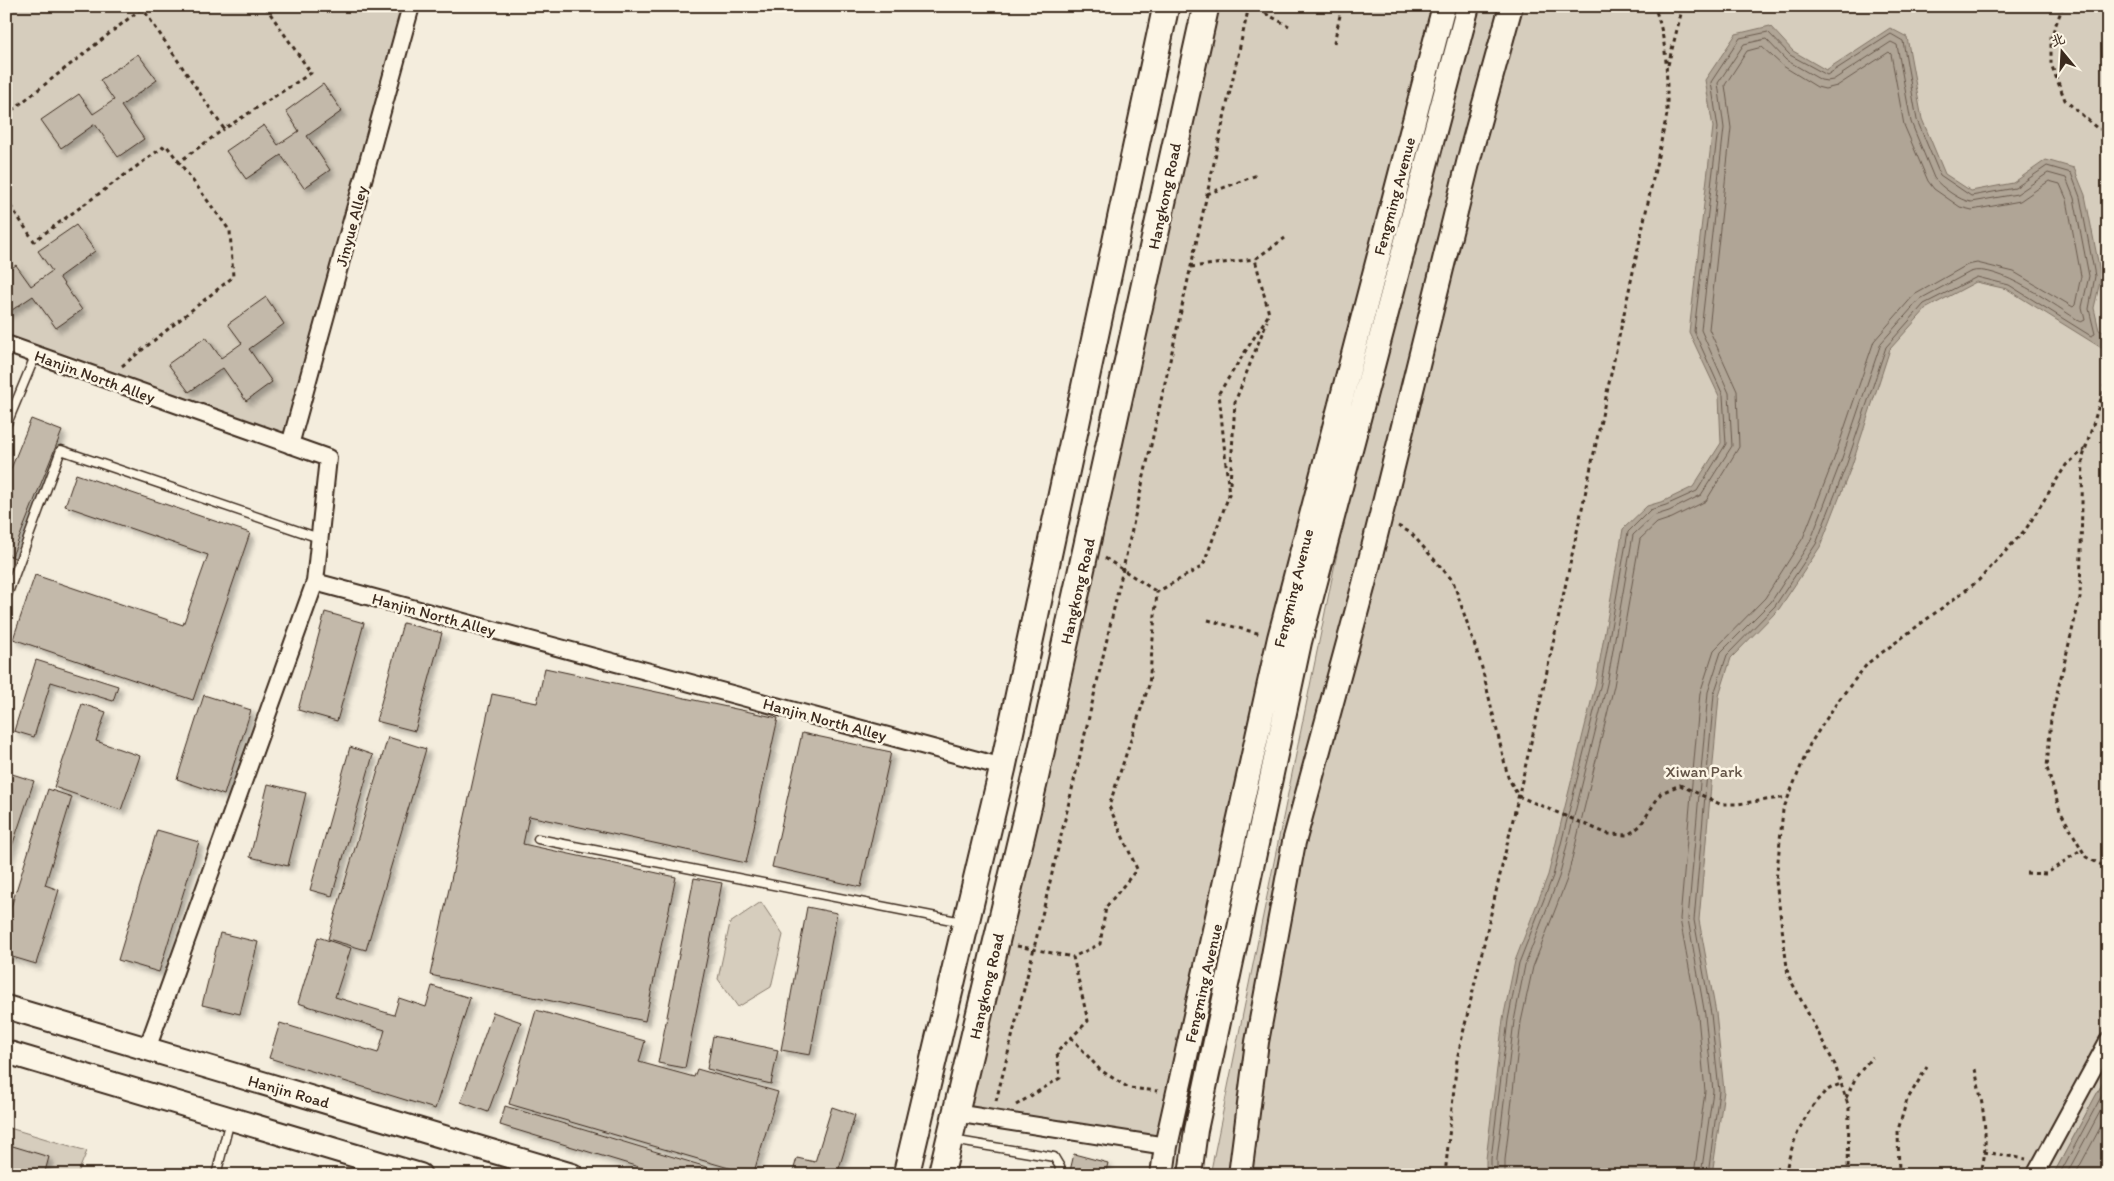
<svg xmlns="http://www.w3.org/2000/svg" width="2114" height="1181" viewBox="0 0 2114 1181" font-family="Itim,'LXGW WenKai TC',sans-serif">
	<defs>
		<filter id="shadow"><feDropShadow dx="4.5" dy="4.5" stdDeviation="2.5" flood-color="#0004"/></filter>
	</defs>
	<rect width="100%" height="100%" fill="#f4eddd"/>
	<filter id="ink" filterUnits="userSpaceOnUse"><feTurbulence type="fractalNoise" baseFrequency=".02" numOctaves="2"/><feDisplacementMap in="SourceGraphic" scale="10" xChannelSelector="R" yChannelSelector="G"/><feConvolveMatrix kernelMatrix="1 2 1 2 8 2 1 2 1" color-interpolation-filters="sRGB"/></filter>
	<g filter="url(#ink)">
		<path fill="#d6cdbd" stroke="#887c6e" d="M6 6H407L287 435 6 339Z
			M1205 6H1444L1166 1146 955 1113Z
			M1449 6H2108V1073L2053 1175H1210Z
			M761 902 783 935 771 987 738 1007 718 979 730 923Z
			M6 1127 87 1151 77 1175H6Z"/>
		<path fill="#b0a596" stroke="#817466" d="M1770 26 1793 51 1826 70 1890 28 1907 37 1922 119 1945 174 1971 191 2013 183 2046 160 2074 168 2085 195 2101 277 2094 308 2099 330 2108 334V352L2007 289 1976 282 1927 308 1890 349 1852 465 1820 547 1779 609 1731 658 1719 696 1699 920 1716 1013 1724 1091 1712 1175H1486V1159L1503 1019 1515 961 1548 875 1596 682 1623 529 1647 506 1664 501 1693 487 1721 443 1719 396 1689 332 1713 127 1705 80 1736 34Z
			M2108 1073V1175H2053Z"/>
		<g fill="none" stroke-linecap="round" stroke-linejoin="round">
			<path stroke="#6a5b4e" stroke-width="1" d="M1491 1175V1159L1508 1020 1519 963 1553 876 1601 683 1628 532 1650 510 1666 505 1697 491 1726 444 1723 395 1694 331 1718 128 1711 82 1740 38 1768 32 1790 55 1827 75 1891 34 1903 41 1917 120 1940 175 1971 196 2015 188 2047 166 2071 173 2080 197 2095 276 2089 309 2095 334 2091 336 2009 285 1977 277 1924 304 1886 347 1847 463 1816 544 1775 606 1727 655 1714 694 1694 920 1711 1014 1719 1091 1708 1175
				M1497 1175V1159L1514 1021 1525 965 1559 877 1607 684 1633 535 1653 516 1669 511 1701 495 1732 446 1729 393 1701 330 1724 128 1718 83 1744 44 1766 39 1786 60 1821 80 1827 81 1833 80 1891 42 1897 45 1911 122 1934 178C1941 187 1960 201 1971 202L2017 194 2048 173 2066 178 2074 198 2089 276 2082 307 2085 320 2081 322C2057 307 1997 262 1970 272L1920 299 1881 343 1841 461 1810 542 1771 602 1721 652 1708 692 1688 919 1705 1015 1713 1091 1701 1175
				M1505 1175V1160L1521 1022 1533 967 1567 879 1614 686 1640 539 1657 523 1672 518 1706 501 1739 447 1737 391 1709 329 1731 128 1725 85 1747 51 1762 47 1783 66 1817 87 1825 89 1837 86 1889 52 1891 54 1904 125 1928 181 1934 189 1960 207 1972 210 2020 201 2049 181 2060 184 2067 200 2081 276 2075 305 2073 307 2014 272 1977 263 1967 265 1914 295 1874 341 1834 459 1803 538 1765 598 1714 650 1700 693 1680 919 1698 1016 1705 1091 1694 1175
				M2059 1175 2108 1084
				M2066 1175 2108 1097
				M2075 1175 2108 1113"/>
		</g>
		<path fill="#c3b9aa" stroke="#3b2a1e" filter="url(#shadow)" d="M138 54 157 80 121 106 144 139 118 157 95 124 61 148 41 120 79 94 93 114 114 100 100 80Z
			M323 84 342 111 307 136 330 170 304 188 281 155 246 179 226 151 264 125 278 145 299 131 286 111Z
			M76 225 95 251 59 277 82 310 56 328 33 296 6 314V272L16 265 31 286 52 271 38 251Z
			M266 297 284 324 249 349 272 382 246 401 223 368 189 392 168 364 206 337 221 358 242 343 228 324Z
			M31 419 62 431 12 556 6 554V481Z
			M76 474 250 533 193 700 13 639 35 575 183 625 208 555 65 506Z
			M6 554 17 559 6 586Z
			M325 612 364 623 337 721 298 710Z
			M403 623 442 633 415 731 376 721Z
			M36 660 118 686 113 701 51 682 34 737 14 731Z
			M545 668 778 718 746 863 529 816 523 844 676 877 645 1021 430 975 492 694 537 703Z
			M204 695 251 710 224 795 177 779Z
			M82 704 106 712 96 741 140 756 121 810 54 787Z
			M802 733 891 752 861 887 772 867Z
			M388 737 426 749 366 950 328 939Z
			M350 747 373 755 332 896 310 890Z
			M6 772 34 781 6 864Z
			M268 784 306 793 288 866 250 857Z
			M48 789 72 797 45 885 59 890 36 964 6 955V923Z
			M157 830 199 842 159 972 118 960Z
			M694 878 722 883 685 1068 658 1063Z
			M807 907 837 913 810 1055 781 1050Z
			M220 933 258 942 240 1014 202 1005Z
			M318 937 351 948 335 997 394 1015 399 998 426 1007 432 986 470 998 435 1109 269 1058 280 1023 378 1053 385 1030 298 1003Z
			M536 1010 645 1041 639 1062 694 1077 697 1069 778 1092 753 1175 509 1104Z
			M493 1012 521 1022 488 1112 461 1102Z
			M713 1036 778 1050 771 1084 707 1069Z
			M505 1106 733 1175H665L500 1125Z
			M832 1107 855 1115 837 1175H792L797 1158 815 1162Z
			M6 1144 49 1157 44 1175H6Z
			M1074 1154 1108 1163 1105 1175H1069Z"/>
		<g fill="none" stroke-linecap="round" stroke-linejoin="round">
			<g stroke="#3b2a1e" stroke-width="11">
				<path id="lane" d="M6 426 36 354
					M6 598 61 450 319 538
					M538 839 962 922
					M952 1140 1054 1157 1060 1167 1059 1175
					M216 1175 230 1120"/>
			</g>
			<g stroke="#3b2a1e" stroke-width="20">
				<path id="street" d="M6 344 328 458 315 582 1003 767
					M290 445 411 6
					M147 1049 315 582
					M955 1113 1166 1146
					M2035 1175 2108 1041"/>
			</g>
			<g stroke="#3b2a1e" stroke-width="26">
				<path id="secondary" d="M6 1007 572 1175
					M6 1052 420 1175
					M1162 1175 1166 1146 1279 638 1444 6
					M1190 1175 1196 1130 1300 642 1468 6
					M1240 1175 1257 1042 1294 842 1364 584 1471 151 1511 6"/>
			</g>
			<g stroke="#3b2a1e" stroke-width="29">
				<path id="primary" d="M906 1175 1003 767 1166 6
					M941 1175 1036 775 1206 6"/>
			</g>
			<path stroke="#3b2a1e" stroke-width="3" stroke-dasharray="4 4" stroke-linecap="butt" d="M141 6 224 129 311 73 265 6
				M1251 6 1289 26
				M2063 6 2051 37V64L2065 100 2098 129 2108 130
				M1334 43 1342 6
				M1668 65 1683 6
				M6 115 142 8
				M1207 194 1257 175
				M6 199 34 241 166 145 179 162
				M1191 267 1255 259
				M122 366 233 277 230 231 179 162 224 129
				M2108 376 2083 457 2080 598 2051 718 2047 768 2060 811 2086 857 2108 868
				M1230 484 1235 402 1267 321
				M1398 526 1411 533 1453 581 1481 664 1508 777 1518 796 1608 834 1628 835 1640 826 1661 793 1680 785 1720 804H1737L1788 797
				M1105 558 1157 592
				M1208 620 1261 634
				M2026 873 2046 874 2082 849
				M1017 946 1073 957
				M1071 1037 1100 1070 1129 1088 1158 1091
				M1975 1069C1982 1102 1991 1141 1980 1175
				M1846 1098 1856 1077 1872 1057
				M996 1101C1088 738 1167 372 1249 6
				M1016 1105 1060 1078 1057 1052 1088 1021 1073 957 1100 944 1106 907 1137 869 1109 806 1149 685 1157 592 1203 566 1229 495 1219 393 1269 314 1255 259 1285 238
				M1984 1152 2026 1159
				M1787 1166C1793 1140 1804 1113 1824 1093 1828 1089 1835 1086 1841 1084
				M1445 1175 1457 1059 1539 708 1667 114C1667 77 1668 41 1654 6
				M1848 1175 1849 1108 1835 1065 1788 975 1776 881 1783 810 1810 744 1838 701 1868 663 1978 581 2026 529 2066 465 2085 449
				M1899 1175 1898 1130 1907 1100 1927 1067"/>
			<use href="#lane" stroke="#fcf5e5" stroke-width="8"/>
			<use href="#street" stroke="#fcf5e5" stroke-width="16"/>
			<use href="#secondary" stroke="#fcf5e5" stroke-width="22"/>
			<use href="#primary" stroke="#fcf5e5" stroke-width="25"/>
		</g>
	</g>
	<g text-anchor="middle" stroke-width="5" stroke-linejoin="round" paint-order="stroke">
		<g font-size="16" fill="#3b2a1e" stroke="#fcf5e5">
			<text transform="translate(1164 196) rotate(-78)" y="6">Hangkong Road</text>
			<text transform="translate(1394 196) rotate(-75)" y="6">Fengming Avenue</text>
			<text transform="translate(351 226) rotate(-75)" y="6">Jinyue Alley</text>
			<text transform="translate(95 376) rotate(20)" y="6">Hanjin North Alley</text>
			<text transform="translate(1293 588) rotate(-76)" y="6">Fengming Avenue</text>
			<text transform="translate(1077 591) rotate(-77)" y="6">Hangkong Road</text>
			<text transform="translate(434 614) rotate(15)" y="6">Hanjin North Alley</text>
			<text transform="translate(825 719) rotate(15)" y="6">Hanjin North Alley</text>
			<text transform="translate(1203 983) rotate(-77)" y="6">Fengming Avenue</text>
			<text transform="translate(986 986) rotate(-77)" y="6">Hangkong Road</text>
			<text transform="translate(289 1091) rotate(16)" y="6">Hanjin Road</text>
		</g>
		<g font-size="16" fill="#625346" stroke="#fcf5e5">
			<text x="1704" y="777">Xiwan Park</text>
		</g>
	</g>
	<rect width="2114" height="1181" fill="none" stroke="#fcf5e5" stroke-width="25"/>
	<rect x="12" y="12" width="2089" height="1156" fill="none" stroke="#3b2a1e" stroke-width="2" filter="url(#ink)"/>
	<g transform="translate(2062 52) rotate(342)" stroke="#fcf5e5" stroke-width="4" paint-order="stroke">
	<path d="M0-4L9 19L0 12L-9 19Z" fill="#3b2a1e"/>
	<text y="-8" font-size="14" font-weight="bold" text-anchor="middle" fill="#3b2a1e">北</text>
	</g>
</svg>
